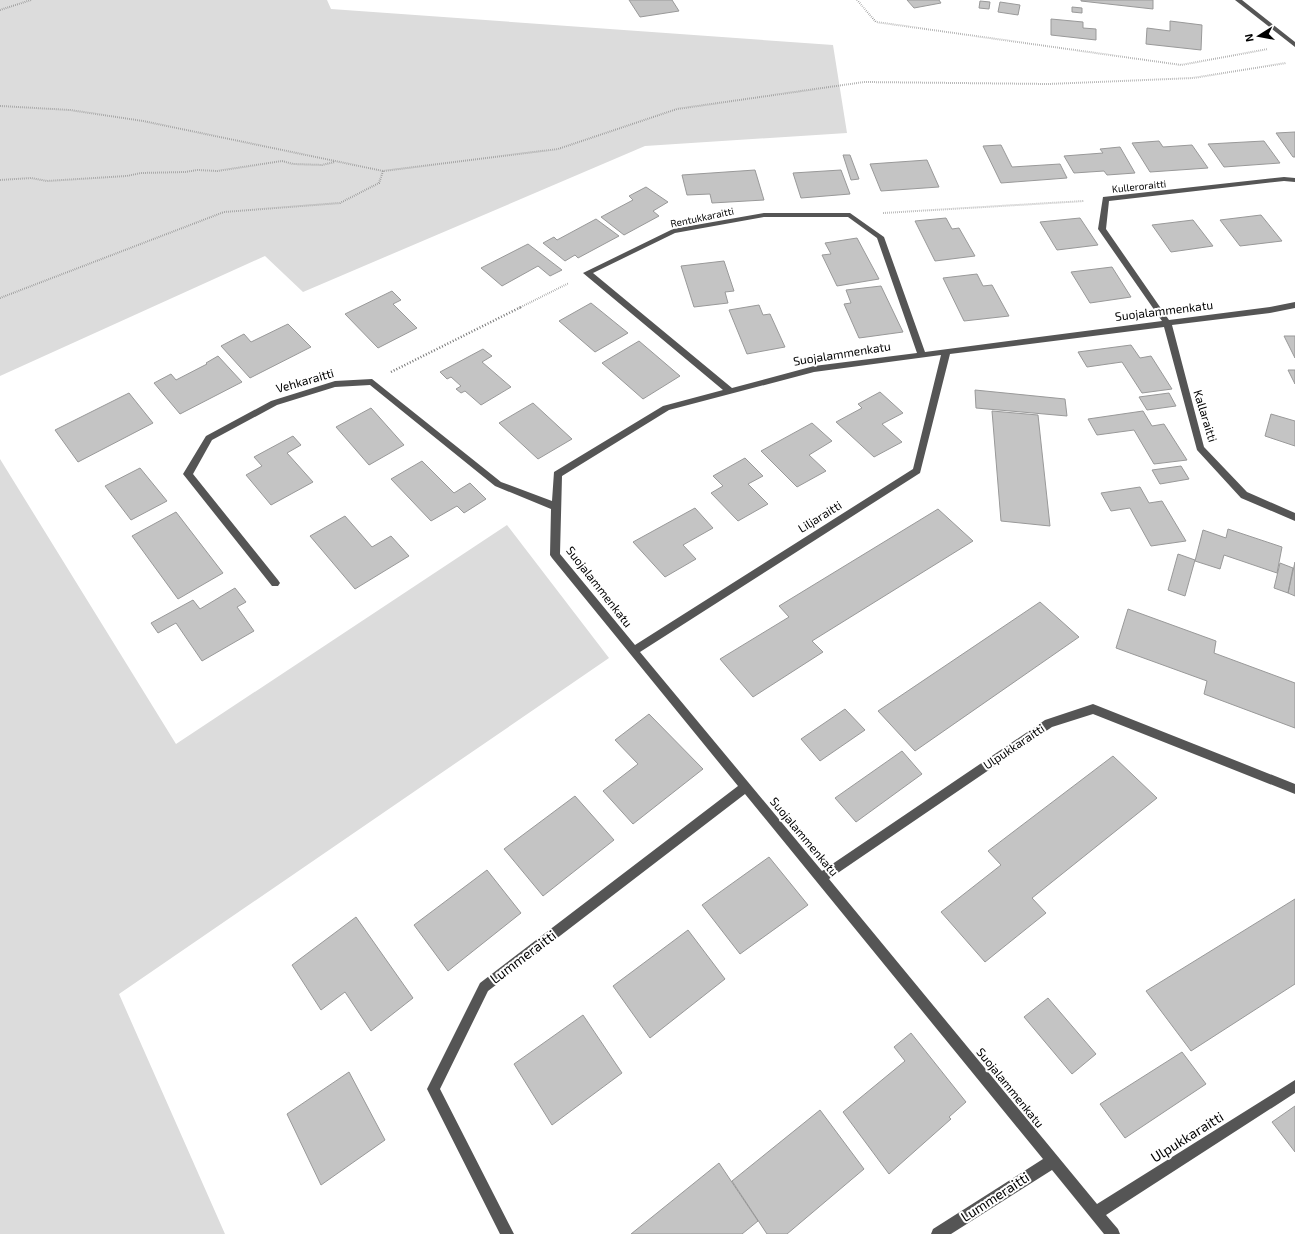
<svg xmlns="http://www.w3.org/2000/svg" width="1295" height="1234" viewBox="0 0 1295 1234" font-family="'Exo 2',sans-serif">
	<rect width="100%" height="100%" fill="#fff"/>
	<path fill="#dcdcdc" d="M0 0H327L331 9 833 45 847 133 645 146 303 292 265 256 0 376Z
		M0 459 176 744 507 525 609 658 119 994 225 1234H0Z"/>
	<path fill="#c4c4c4" stroke="#999" d="M629 0H672L679 11 640 17Z
		M907 0H939L941 3 914 8Z
		M1081 0H1153V9L1081 1Z
		M980 1 990 2 989 9 979 8Z
		M1000 2 1020 5 1018 15 998 12Z
		M1072 7 1082 8V13L1072 12Z
		M1051 19 1083 22V28L1096 29V40L1051 35Z
		M1170 21 1202 25 1201 50 1146 44 1147 28 1170 31Z
		M1295 132V157H1293L1276 133Z
		M1159 141 1163 147 1192 145 1208 168 1150 172 1132 143Z
		M1264 141 1280 163 1224 167 1208 144Z
		M1001 145 1012 167 1060 164 1067 178 1001 183 983 146Z
		M1120 147 1135 173 1107 175 1104 171 1074 173 1064 156 1103 153 1100 149Z
		M843 155H850L859 179 851 180Z
		M927 160 939 187 881 191 870 164Z
		M755 170 764 200 712 203 710 194 687 195 682 175Z
		M841 170 850 194 801 198 793 173Z
		M646 187 668 202 653 211 659 216 624 235 601 217 633 200 629 196Z
		M1261 215 1282 241 1240 246 1220 220Z
		M946 218 952 229 959 228 975 256 935 261 915 221Z
		M1080 218 1098 245 1057 250 1040 222Z
		M596 219 619 236 578 258 575 255 565 261 543 243 554 237 557 240Z
		M1193 220 1213 246 1171 252 1152 225Z
		M857 238 879 279 837 286 822 255 831 254 825 243Z
		M528 244 562 270 550 276 538 266 502 286 481 268Z
		M724 261 734 291 725 292 728 303 694 307 681 266Z
		M1112 267 1131 297 1090 303 1071 272Z
		M977 274 983 286 992 285 1009 316 964 321 943 278Z
		M881 286 903 332 859 338 844 304 851 303 846 290Z
		M392 291 401 300 393 304 417 328 378 348 345 314Z
		M591 303 628 333 595 352 559 321Z
		M759 305 763 315 770 314 785 347 747 354 729 310Z
		M288 324 311 347 250 378 221 346 244 334 251 342Z
		M1284 336H1295V358Z
		M639 341 680 376 643 399 602 363Z
		M1131 345 1140 358 1151 356 1172 389 1142 393 1122 362 1087 367 1078 352Z
		M483 349 492 356 482 362 511 387 481 405 465 391 461 393 456 389 461 386 451 377 447 379 440 372Z
		M218 356 242 382 180 414 154 383 171 374 176 380 207 364 206 363Z
		M1288 370H1295V384Z
		M975 390 1065 399 1067 416 976 408Z
		M880 392 903 413 882 424 902 442 874 457 836 422 862 408 858 404Z
		M129 393 153 423 78 462 55 430Z
		M1169 393 1176 406 1147 410 1139 397Z
		M533 403 572 439 538 459 499 423Z
		M371 408 404 445 369 465 336 427Z
		M992 411 1038 415 1050 526 1001 521Z
		M1143 411 1152 426 1164 424 1187 460 1154 464 1134 430 1097 435 1088 419Z
		M1271 414 1295 421V446L1265 436Z
		M812 423 832 441 809 455 826 471 797 487 761 451Z
		M293 436 301 445 287 453 313 482 271 505 246 475 262 466 254 457Z
		M745 458 763 476 748 484 768 504 738 521 711 493 723 486 713 476Z
		M422 461 454 493 470 483 486 499 464 513 457 506 431 521 391 479Z
		M1181 466 1189 479 1160 484 1152 470Z
		M140 468 167 501 131 520 105 486Z
		M1140 487 1149 503 1162 501 1186 541 1151 546 1130 508 1111 511 1101 493Z
		M695 508 713 528 683 545 696 559 665 577 633 542Z
		M938 509 973 541 812 641 823 652 753 697 720 659 789 617 779 606Z
		M176 512 223 573 178 599 132 536Z
		M345 516 372 547 391 536 409 556 355 589 310 536Z
		M1228 529 1282 547 1277 573 1224 555 1220 569 1195 561 1203 530 1226 538Z
		M1178 554 1195 560 1185 596 1168 590Z
		M1295 562V596L1288 593Z
		M1280 563 1293 568 1288 593 1274 588Z
		M235 588 246 602 237 607 254 631 202 661 176 623 158 633 151 623 193 600 200 609Z
		M1040 602 1079 637 915 751 878 711Z
		M1128 609 1216 641 1214 653 1295 683V728L1204 694 1207 681 1116 648Z
		M845 709 865 730 820 761 801 739Z
		M649 714 703 769 633 824 603 791 638 764 615 740Z
		M902 751 922 774 856 822 835 798Z
		M1113 756 1157 798 1032 898 1046 913 985 962 941 912 1001 865 988 851Z
		M575 796 614 840 543 896 504 849Z
		M769 857 808 905 740 954 702 905Z
		M487 870 521 913 448 971 414 925Z
		M1295 899V984L1191 1051 1146 991Z
		M356 917 413 998 371 1031 345 992 321 1010 292 965Z
		M688 930 725 979 650 1038 613 986Z
		M1048 998 1096 1054 1072 1074 1024 1017Z
		M583 1015 622 1073 552 1125 514 1064Z
		M911 1033 966 1102 949 1117 951 1119 889 1174 843 1112 905 1061 894 1047Z
		M1182 1052 1206 1084 1125 1138 1100 1104Z
		M349 1072 385 1140 321 1185 287 1114Z
		M1295 1106V1152L1272 1122Z
		M820 1110 864 1169 787 1234H767L732 1181Z
		M719 1163 758 1221 742 1234H631Z"/>
	<g fill="none" stroke-linecap="round" stroke-linejoin="round">
		<path stroke="#777" stroke-width="2" stroke-dasharray="0.5 1.5" stroke-linecap="butt" d="M857 0 876 22 1181 65 1268 49
			M0 10 31 0
			M0 106 70 110 143 121 383 171 558 149 677 109 864 82 1049 84 1193 78 1286 63
			M0 180 31 178 47 181 127 176 141 173 185 172 197 170 217 171 282 161 293 164 322 165 335 162
			M883 213 1084 201
			M0 298 224 212 340 203 379 183 383 171
			M519 308 569 283"/>
		<path stroke="#777" stroke-width="2.5" stroke-dasharray="1 2" stroke-linecap="butt" d="M391 372 521 307"/>
		<path fill="#555" fill-rule="evenodd" d="M1235 0H1242L1295 42V47Z
			M1284 177 1295 178V182L1284 181 1109 201 1106 229 1169 320 1270 307 1295 302V308L1270 313 1172 325 1204 447 1247 492 1295 513V521L1241 498 1197 450 1164 327 950 354 920 473 640 652 822 871 1045 720 1093 704 1295 784V794L1093 714 1052 727 829 879 1097 1204 1295 1080V1093L1106 1215 1118 1229 1120 1234H1104L1052 1170 951 1234H931L933 1229 1043 1159 745 794 488 991 440 1089 514 1234H500L427 1089 480 983 738 786 552 558 550 555 551 509 495 486 370 385 335 387 277 405 212 440 193 474 278 580 280 583 278 586H272L183 474 206 436 271 401 335 381 372 379 501 482 552 501 554 472 663 406 723 390 583 273 673 229 764 213H850L884 237 925 352 1162 321 1098 229 1103 197ZM764 217H848L877 238 917 353 814 366 732 388 593 273 675 233ZM941 355 913 469 635 645 560 554 562 476 669 410 814 372Z"/>
	</g>
	<g text-anchor="middle" stroke-width="4" stroke-linejoin="round" paint-order="stroke">
		<g font-size="10" fill="#000" stroke="#fff">
			<text transform="translate(1139 186) rotate(-6)" y="4">Kulleroraitti</text>
			<text transform="translate(702 217) rotate(-12)" y="4">Rentukkaraitti</text>
		</g>
		<g font-size="12" fill="#000" stroke="#fff">
			<text transform="translate(1164 311) rotate(-7)" y="4">Suojalammenkatu</text>
			<text transform="translate(842 354) rotate(-9)" y="4">Suojalammenkatu</text>
			<text transform="translate(305 381) rotate(-16)" y="4">Vehkaraitti</text>
			<text transform="translate(1205 416) rotate(73)" y="4">Kallaraitti</text>
			<text transform="translate(820 517) rotate(-32)" y="4">Liljaraitti</text>
			<text transform="translate(599 587) rotate(52)" y="4">Suojalammenkatu</text>
			<text transform="translate(1014 747) rotate(-34)" y="4">Ulpukkaraitti</text>
			<text transform="translate(804 837) rotate(50)" y="4">Suojalammenkatu</text>
			<text transform="translate(1010 1088) rotate(51)" y="4">Suojalammenkatu</text>
		</g>
		<g font-size="14" fill="#000" stroke="#fff">
			<text transform="translate(523 957) rotate(-37)" y="5">Lummeraitti</text>
			<text transform="translate(1187 1137) rotate(-32)" y="5">Ulpukkaraitti</text>
			<text transform="translate(995 1197) rotate(-33)" y="5">Lummeraitti</text>
		</g>
	</g>
	<g transform="translate(1259 36) rotate(259)" stroke="#ffffff" stroke-width="3" paint-order="stroke">
	<path d="M0-3L7 15L0 10L-7 15Z" fill="#000000"/>
	<text y="-6" font-size="11" font-weight="bold" text-anchor="middle" fill="#000000">N</text>
	</g>
</svg>
